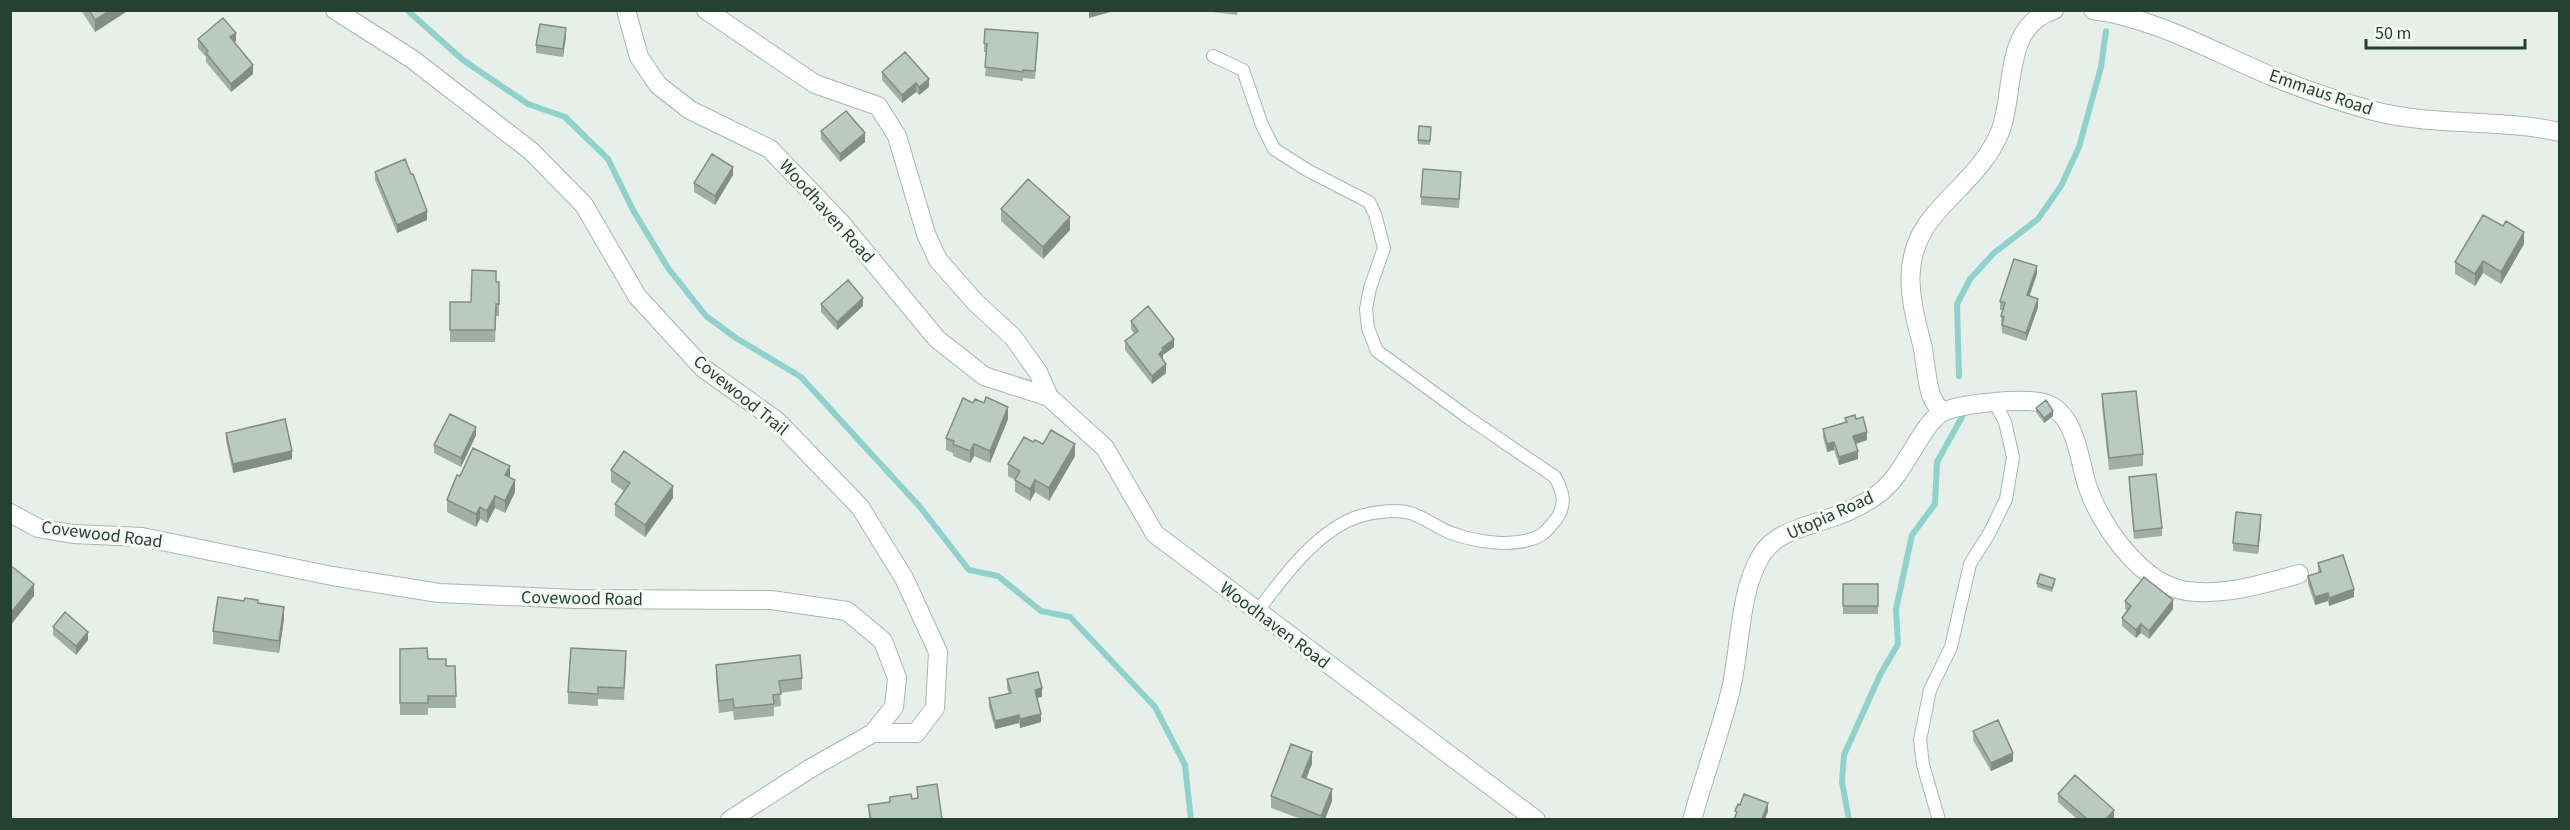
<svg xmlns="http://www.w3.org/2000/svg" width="2570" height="830" viewBox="0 0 2570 830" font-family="'Source Sans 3',sans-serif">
	<rect width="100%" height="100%" fill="#e6efe9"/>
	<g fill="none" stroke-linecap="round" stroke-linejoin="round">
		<path stroke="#90d2cb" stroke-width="6" d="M407 10 463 60 528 104 565 117 608 159 633 210 668 268 706 316 736 338 801 377 920 507 969 570 998 576 1041 611 1070 617 1155 707 1185 765 1191 820
			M1959 376 1957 304 1970 279 1994 253 2038 219 2061 186 2079 147 2101 67 2106 31
			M1849 820 1842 782 1844 755 1880 675 1898 644 1896 609 1912 535 1935 504 1937 462 1962 417"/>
		<g stroke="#a8b7ae" stroke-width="14">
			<path id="service" d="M1213 56 1243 70 1262 125 1274 149 1307 170 1369 202 1375 214 1384 248 1370 288 1366 309 1368 328 1377 351 1470 419 1555 477C1564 493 1567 506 1554 522 1550 526 1546 532 1541 535 1516 549 1476 542 1451 533 1438 528 1422 516 1410 513 1396 509 1374 512 1360 516 1318 529 1282 578 1257 612
				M1939 820 1923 765 1920 740 1930 690 1951 647 1970 564 1990 532 2006 499 2013 457 2005 422 1995 403"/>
		</g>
		<g stroke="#a8b7ae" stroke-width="20">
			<path id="minor" d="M335 10 412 59 531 151 584 205 637 296 703 368 777 421 860 507 904 578 938 652 935 708 916 733H873
				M626 10 639 57 658 85 690 110 770 149 841 223 937 339 984 376 1049 397
				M706 10 815 84 878 106 897 136 926 234 938 260 976 303 1013 337 1038 372 1049 397 1105 448 1155 534 1536 820
				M2093 10C2155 18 2214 52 2271 76 2303 89 2337 101 2370 110 2432 127 2497 118 2560 132
				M1942 412C1939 408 1934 403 1932 397 1927 388 1925 357 1922 344 1909 297 1900 254 1935 214 1958 187 1986 166 2000 132 2016 91 2002 26 2054 10
				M10 513 38 528 73 534 142 537 332 576 439 593 575 599 771 600 847 611 883 641 897 678 894 707 873 733 811 768 730 820
				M1692 820C1704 777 1719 735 1730 693 1741 650 1738 592 1762 554 1777 531 1806 527 1830 518 1847 513 1864 504 1878 494 1904 476 1919 428 1941 413 1957 403 2030 397 2047 404 2076 415 2079 459 2087 485 2100 525 2142 585 2187 591 2224 596 2264 584 2299 574"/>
		</g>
		<use href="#service" stroke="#fff" stroke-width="12"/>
		<use href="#minor" stroke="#fff" stroke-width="18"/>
	</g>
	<path fill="#a1aea6" d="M81 10H129L95 32Z
		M1196 10H1238L1237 15Z
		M566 37 563 57 536 53V45Z
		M198 39 236 41 234 42 253 74 231 92 206 62V57L198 48Z
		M1038 42 1035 79 1023 78V81L985 76 987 52H984V43Z
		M882 72 929 87 919 95 916 92 902 103 882 80Z
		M1419 126 1431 127 1430 145 1418 144Z
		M821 131 865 142 840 162 821 139Z
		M375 172 427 220 397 233 375 180Z
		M733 175 715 205 694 192V183Z
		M1461 180 1459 208 1421 205V197Z
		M1001 209 1070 230 1043 259 1001 221Z
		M2524 244 2501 284 2483 273 2475 286 2455 274V262Z
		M2037 274 2029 296 2038 307 2026 341 2002 333 2001 316 2002 310H2000V301Z
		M496 282 499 294V316H496L495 342H450V302H471Z
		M821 304 863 306 837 330 821 312Z
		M1131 321 1174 347 1163 355 1162 359 1166 373 1152 384 1125 350V341L1134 334 1131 329Z
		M2102 394 2143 454V466L2109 470 2102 406Z
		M2036 408 2053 416 2044 423 2036 412Z
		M1845 418 1856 419 1867 440 1855 444 1858 459 1839 465 1834 450 1827 452 1823 437V429L1845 422Z
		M1008 419 990 463 974 456 970 463 953 456V453L946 450V438Z
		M226 433 292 459 233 473 226 441Z
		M476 435 461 467 434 453V445Z
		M1033 442 1043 444 1075 456 1049 501 1035 492 1030 501 1015 492V480L1008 476V464Z
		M611 470 673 498 645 537 615 516V504L624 491 611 482Z
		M460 476 510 477 515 492 505 513 495 508 487 523 480 519 476 527 447 512V500Z
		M2129 477 2162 528V536L2134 539 2129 485Z
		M2261 523 2258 554 2233 551V543Z
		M2318 563 2354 597 2329 606 2328 601 2315 605 2308 584V576L2318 573Z
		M2037 583H2055L2052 592 2037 587Z
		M1843 584H1878V614H1843Z
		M2125 601 2173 609 2149 639 2141 633 2136 638 2122 626V618L2127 611 2125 609Z
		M258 603 284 619 279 653 213 644V631Z
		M53 627 88 640 76 655 53 635Z
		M400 649 446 666H455L456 708H428V715H400Z
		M626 663 624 700 598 699V706L568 704V692Z
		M716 665 802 678V690L780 693 781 706 774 707V716L734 720 733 711 719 713 716 677Z
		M1007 679 1042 697 1037 698 1041 722 1020 728 1019 723 995 729 989 707V698L1009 694 1007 687Z
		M1973 731 2013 761 1991 771 1973 740Z
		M1312 764 1306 778 1332 801 1325 819H1301L1271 808V796Z
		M917 787 942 819H869L868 805 890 802V797L912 799 917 798Z
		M2058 794 2114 818 2113 819H2077L2058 802Z"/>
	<path fill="#838d87" d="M110 10H129L95 32V20Z
		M1089 10H1114V11L1089 18Z
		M566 28V37L563 57V49Z
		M236 33V41L230 46V37Z
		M253 65V74L231 92V84Z
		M929 79V87L919 95V87Z
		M916 83V92L902 103V95Z
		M865 133V142L840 162V154Z
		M733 167V175L715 205V196Z
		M427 211V220L397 233V225Z
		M1070 217V230L1043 259V247Z
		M2524 232V244L2501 284V272Z
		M2483 261V273L2475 286V274Z
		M2037 266V274L2027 303V295Z
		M863 298V306L837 330V322Z
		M2038 299V307L2026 341V333Z
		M1174 339V347L1163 355V359L1159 363V354L1162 348Z
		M1166 364V373L1152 384V376Z
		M1008 407V419L990 463V451Z
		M2053 411V416L2044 423V418Z
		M476 427V435L461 467V458Z
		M1867 432V440L1853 445V436Z
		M1834 442V450L1827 452V444Z
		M974 444V456L970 463V451Z
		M1075 444V456L1049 501V488Z
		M292 451V459L233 473V464Z
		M1858 451V459L1839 465V457Z
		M510 466V478L505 475Z
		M515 480V492L505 513V501Z
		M1035 480V492L1030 501V489Z
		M673 486V498L645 537V525Z
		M495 496V508L487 523V511Z
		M480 507V519L476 527V514Z
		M2261 515V523L2258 554V546Z
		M34 584V596L10 626V614Z
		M2354 589V597L2329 606V598Z
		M2328 593V601L2315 605V597Z
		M2173 600V609L2149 639V631Z
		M284 607V619L279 653V641Z
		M2141 624V633L2136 638V630Z
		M88 632V640L76 655V646Z
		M1042 688V697L1035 698V690Z
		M1041 714V722L1020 728V719Z
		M1019 715V723L995 729V721Z
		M1312 752V764L1302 789V777Z
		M2013 753V761L1991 771V763Z
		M1332 789V801L1325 819H1321V816Z
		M1768 803V812L1765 819H1762Z
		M2114 810V818L2113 819H2106Z"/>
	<path fill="#bbcac1" stroke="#838d87" stroke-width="1.5" d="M89 10H110L95 20Z
		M223 18 236 33 230 37 253 65 231 84 206 53 208 51 198 39Z
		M540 24 566 28 563 49 536 45Z
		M985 29 1038 33 1035 71 1023 70V72L985 67 987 44 984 43Z
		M905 52 929 79 919 87 916 83 902 95 882 72Z
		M846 111 865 133 840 154 821 131Z
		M1419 126 1431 127 1430 141 1418 140Z
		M712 154 733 167 715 196 694 183Z
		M405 159 411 174H413L427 211 397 225 375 172Z
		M1423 169 1461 172 1459 199 1421 197Z
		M1028 179 1070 217 1043 247 1001 209Z
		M2483 215 2503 226 2506 221 2524 232 2501 272 2483 261 2475 274 2455 262Z
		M2014 259 2037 266 2027 295 2038 299 2026 333 2002 325 2004 317 2001 316 2005 303 2000 301Z
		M472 270 496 271V282H499V304H496L495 330H450V302H471Z
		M848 280 863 298 837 322 821 304Z
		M1148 306 1174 339 1162 348 1163 350 1159 354 1166 364 1152 376 1125 341 1138 331 1131 321Z
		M2136 391 2143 454 2109 458 2102 394Z
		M986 397 1008 407 990 451 974 444 970 451 953 444 954 441 946 438 963 398 973 403 975 399 984 403Z
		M2046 400 2053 411 2044 418 2036 408Z
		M450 414 476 427 461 458 434 445Z
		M1855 415 1856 419 1863 417 1867 432 1853 436 1858 451 1839 457 1834 442 1827 444 1823 429 1847 422 1845 418Z
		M285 419 292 451 233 464 226 433Z
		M1051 430 1075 444 1049 488 1035 480 1030 489 1015 480 1020 471 1008 464 1024 437 1033 442 1035 440 1043 444Z
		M473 448 510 466 505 475 515 480 505 501 495 496 487 511 480 507 476 514 447 500 457 475 460 476Z
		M624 451 673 486 645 525 615 504 630 483 611 470Z
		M2156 474 2162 528 2134 531 2129 477Z
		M2236 512 2261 515 2258 546 2233 543Z
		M2343 555 2354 589 2329 598 2328 593 2315 597 2308 576 2321 572 2318 563Z
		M10 565 34 584 10 614Z
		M2040 574 2055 579 2052 588 2037 583Z
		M2144 577 2173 600 2149 631 2141 624 2136 630 2122 618 2131 606 2125 601Z
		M1843 584H1878V606H1843Z
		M218 597 244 601 245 598 258 600V603L284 607 279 641 213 631Z
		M65 612 88 632 76 646 53 627Z
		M427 648 428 659H446V666H455L456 696H428V703H400V649Z
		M571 648 626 651 624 688 598 687V694L568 692Z
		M800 655 802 678 779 681 781 694 773 695 774 704 734 708 733 699 719 701 716 665Z
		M1038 672 1042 688 1035 690 1041 714 1020 719 1019 715 995 721 989 698 1011 693 1007 679Z
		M1998 720 2013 753 1991 763 1973 731Z
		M1291 744 1312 752 1302 777 1332 789 1321 816 1271 796Z
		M2075 775 2114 810 2106 819H2087L2058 794Z
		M937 784 942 819H871L868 805 890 802V797L911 794 912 799 918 798 917 787Z
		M1744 794 1768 803 1762 819H1734L1737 812 1735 811 1738 804 1740 805Z"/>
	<g text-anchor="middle" stroke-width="6" stroke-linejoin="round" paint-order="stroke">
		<g font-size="18" fill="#254132" stroke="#f7fbf8">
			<text transform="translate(2321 92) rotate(19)" y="6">Emmaus Road</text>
			<text transform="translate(827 211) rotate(48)" y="6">Woodhaven Road</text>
			<text transform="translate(741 395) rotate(39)" y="6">Covewood Trail</text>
			<text transform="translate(1830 515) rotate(-24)" y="6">Utopia Road</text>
			<text transform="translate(102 534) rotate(7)" y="6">Covewood Road</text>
			<text transform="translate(582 598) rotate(1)" y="6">Covewood Road</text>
			<text transform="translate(1275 625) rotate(37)" y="6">Woodhaven Road</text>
		</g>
	</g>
	<rect width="2570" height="830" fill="none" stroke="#254132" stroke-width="24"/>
	<path d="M2366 39v9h159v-9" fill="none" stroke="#254132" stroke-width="3"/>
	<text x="2375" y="39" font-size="18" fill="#254132" stroke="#f7fbf8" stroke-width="4.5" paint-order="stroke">50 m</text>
</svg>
